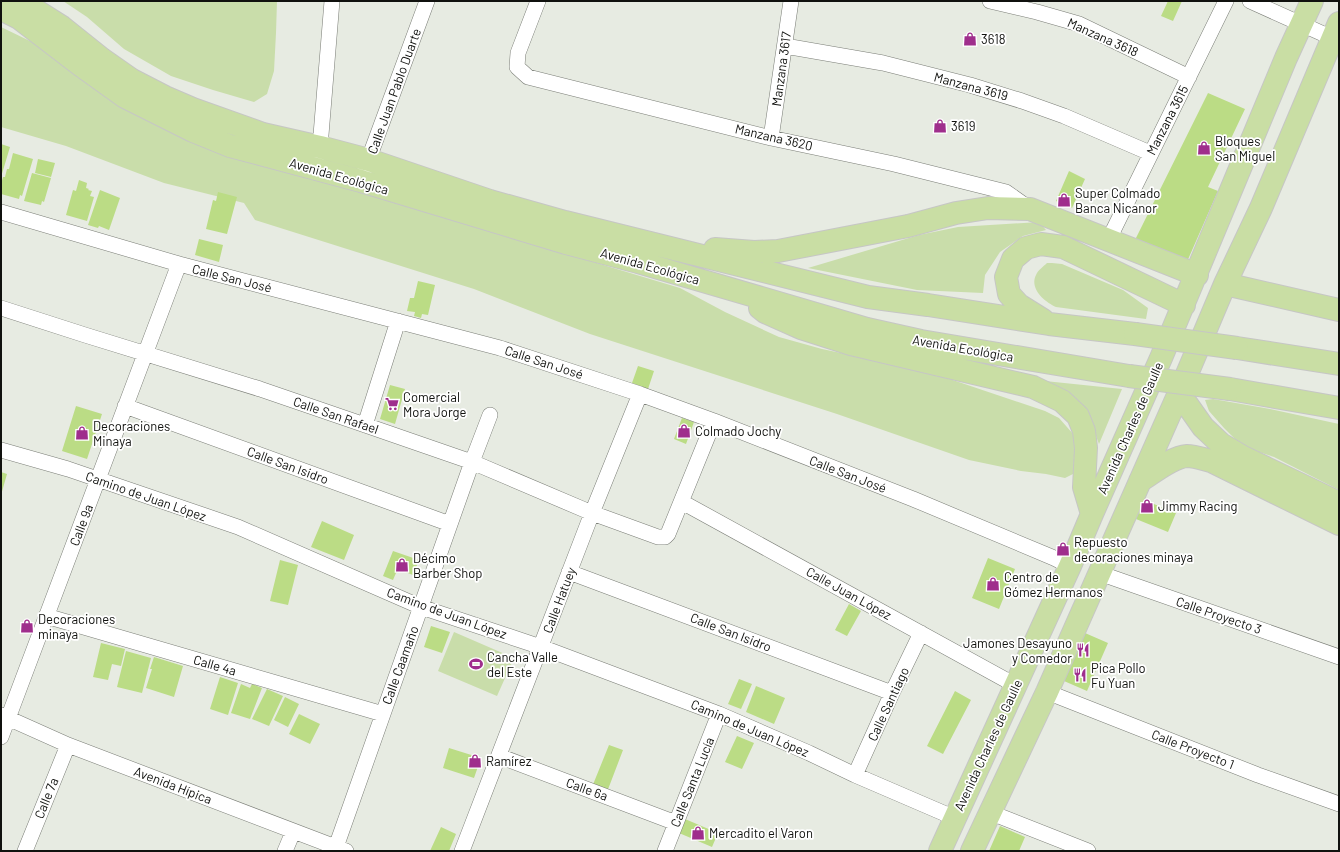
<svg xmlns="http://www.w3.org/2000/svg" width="1340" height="852" viewBox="0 0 1340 852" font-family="Barlow,sans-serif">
	<rect width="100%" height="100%" fill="#e7ebe2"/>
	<path fill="#c9ddaa" d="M63 1H277L276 33 274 71 267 94 254 102 213 90 171 76 124 49 87 17Z
		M1 27 32 42 93 83 207 146 680 288 725 312 779 337 822 349 926 371 1045 411 1059 418 1074 435 1078 444 1075 473 1065 478 1046 474 1021 471 969 460 837 414 590 334 474 289 255 220 244 203 164 183 66 146 1 127Z
		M1039 222 1046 230 1023 236 1000 252 985 275 983 293 917 290 808 268 919 235 958 227Z
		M1047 263H1052L1062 264 1123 290 1148 308 1146 319 1056 307C1045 302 1029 289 1036 275 1038 270 1043 267 1047 263Z
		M1006 377 1122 389 1099 444 1092 425Z
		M1213 399 1270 409 1339 424V490L1274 457 1243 447 1224 428 1209 411 1205 400Z
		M454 632 514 658 497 696 438 671Z"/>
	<path fill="#bbdc85" d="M1168 1H1182L1173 21 1161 16Z
		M1208 93 1245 109 1208 187 1218 191 1186 264 1134 242Z
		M1 144 10 147 1 177Z
		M13 153 33 159 22 196 20 195 19 199 1 194V184L3 177H5L7 169H9Z
		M38 159 55 163 51 177 35 173Z
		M1069 171 1085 179 1072 208 1056 201Z
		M32 173 51 178 44 202 42 201 41 205 24 201Z
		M79 180 87 183 86 188 89 189 88 190 92 191 90 196 94 197 87 221 66 215 73 190 76 191Z
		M100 190 120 198 109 230 99 226 98 228 88 225Z
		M218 192 237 197 227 234 206 229 213 200 216 201Z
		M199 239 223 245 219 262 195 255Z
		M418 281 435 285 428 315 422 314 421 318 414 316 415 312 407 311 410 298H414Z
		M638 366 654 371 648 389 632 383Z
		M390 385 405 389 395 424 380 419Z
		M76 406 102 414 87 459 62 451Z
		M682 418 694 422 686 444 674 439Z
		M1 472 7 474 1 495Z
		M1144 500 1176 513 1168 532 1136 519Z
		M322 521 354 535 344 560 311 547Z
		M393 551 419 560 413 575 400 570 396 573 393 580 383 576Z
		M988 558 1015 569 999 609 972 598Z
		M280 560 298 565 288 605 270 601Z
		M849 604 861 611 847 636 835 630Z
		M431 626 450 632 442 653 424 647Z
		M1085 633 1108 643 1087 691 1064 681Z
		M101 643 125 649 121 666 112 664 108 680 93 677Z
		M126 651 151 658 142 693 117 687Z
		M154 657 183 666 174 697 146 688 152 669H150Z
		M220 677 238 683 228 715 210 709Z
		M739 679 752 684 741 709 728 704Z
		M241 684 250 688 252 684 262 688 250 719 231 713Z
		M756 686 785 698 774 724 746 712Z
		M267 689 283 696 269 726 252 719Z
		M955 691 971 700 943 754 927 746Z
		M285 697 299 704 288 727 274 720Z
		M299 714 320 724 310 744 289 734Z
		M737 736 754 743 742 769 725 762Z
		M609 745 623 750 607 792 592 787Z
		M449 748 481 758 474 778 443 768Z
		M685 819 718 833 712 847 679 833Z
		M1000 826 1025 837 1019 851H989Z
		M441 827 456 834 449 851H430Z"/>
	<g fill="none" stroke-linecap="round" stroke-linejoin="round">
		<g stroke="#7b7e77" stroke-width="16">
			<path id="street" d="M538 1 518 53 517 67 528 77 771 138 894 164 1006 192 1030 209
				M990 1 1037 12 1079 24 1189 77
				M1250 1 1339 41
				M785 46 883 63 970 85 1022 101 1064 116 1150 153
				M771 138 791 1
				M318 155 320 147 332 1
				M365 169 427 1
				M1 212 179 264 500 348 640 394 714 421 913 499 1054 558 1070 566
				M1109 239 1226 1
				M1 308 85 335 260 389 365 425 472 462 592 513 658 537H665L668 534 714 421
				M125 406 450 524
				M365 425 398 321
				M1 450 68 469 238 527 421 607 541 647 719 714 809 753 855 775 955 818
				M682 502 1015 685
				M569 572 892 693
				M1099 573 1339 657
				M46 616 383 714
				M1047 692 1258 775 1339 804
				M1 715 68 745 346 851
				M1 737 179 264
				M499 756 676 823
				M855 775 892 693 921 633
				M989 812 1088 851
				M336 847 472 462 490 415
				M25 851 68 745
				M285 851 293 832
				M462 851 592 513 640 394
				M665 851 719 714"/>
		</g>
		<g stroke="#c6c6c5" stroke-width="24">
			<path id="primary" d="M21 1 62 27 102 59 132 80 165 97 193 109 263 134 320 147 369 160 490 201 565 222 868 297 928 305 1049 324 1135 334
				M1 9 19 18 79 64 125 97 193 131 230 146 361 181 566 243 638 262 867 329 921 341 1129 376
				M715 249 754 252 778 251 908 226 956 213 988 208 1030 209 1197 275
				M1225 284 1339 310
				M760 308 765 312 801 328 851 344 1033 387 1062 401 1078 416 1084 431 1086 448 1084 487 1092 514
				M1043 320 1019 305 1009 294 1006 277 1013 259 1026 248 1041 244 1063 247 1184 305
				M1237 348 1339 364
				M1230 389 1339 408
				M1179 393 1203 427 1221 444 1243 457 1339 503
				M1140 481C1153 473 1172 457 1187 456 1195 456 1203 459 1211 461L1339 524
				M940 851 1070 566 1092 514 1161 358 1286 58 1312 1
				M972 851 1047 692 1179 393 1225 284 1261 208 1339 23"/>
		</g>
		<use href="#street" stroke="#fff" stroke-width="15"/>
		<use href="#primary" stroke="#c9dea4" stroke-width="22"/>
		<g stroke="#c6c6c5" stroke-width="24" stroke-linecap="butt">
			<path id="primary-bridge" d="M1135 334 1237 348
				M1129 376 1230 389"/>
		</g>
		<use href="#primary-bridge" stroke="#c9dea4" stroke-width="22"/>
	</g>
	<defs>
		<g id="shop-bare" transform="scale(1.08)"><path d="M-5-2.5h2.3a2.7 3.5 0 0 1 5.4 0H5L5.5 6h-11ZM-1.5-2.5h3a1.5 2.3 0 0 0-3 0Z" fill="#9f2e8c" stroke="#fff" stroke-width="2.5" paint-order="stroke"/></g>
		<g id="supermarket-bare" transform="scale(1.08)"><path d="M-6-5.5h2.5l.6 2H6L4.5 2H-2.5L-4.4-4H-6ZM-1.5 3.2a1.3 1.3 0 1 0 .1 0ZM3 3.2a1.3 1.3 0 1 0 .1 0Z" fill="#9f2e8c" stroke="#fff" stroke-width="2.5" paint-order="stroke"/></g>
		<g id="restaurant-bare" transform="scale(1.08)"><path d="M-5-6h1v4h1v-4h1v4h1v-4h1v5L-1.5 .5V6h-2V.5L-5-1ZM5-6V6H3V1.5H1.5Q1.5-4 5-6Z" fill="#9f2e8c" stroke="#fff" stroke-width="2.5" paint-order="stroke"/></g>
		<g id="stadium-bare" transform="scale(1.08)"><path d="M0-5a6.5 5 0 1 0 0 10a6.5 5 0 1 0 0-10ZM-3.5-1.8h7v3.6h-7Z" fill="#9f2e8c" stroke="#fff" stroke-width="2.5" paint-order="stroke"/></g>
	</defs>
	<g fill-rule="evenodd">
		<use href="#shop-bare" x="970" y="39"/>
		<use href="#shop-bare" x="940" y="126"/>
		<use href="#shop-bare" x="1204" y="148"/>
		<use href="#shop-bare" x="1064" y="200"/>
		<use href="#supermarket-bare" x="392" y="404"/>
		<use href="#shop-bare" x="684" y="431"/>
		<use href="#shop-bare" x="82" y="433"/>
		<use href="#shop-bare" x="1147" y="506"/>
		<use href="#shop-bare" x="1063" y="549"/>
		<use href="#shop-bare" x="402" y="565"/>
		<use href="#shop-bare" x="993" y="584"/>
		<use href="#shop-bare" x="27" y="626"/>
		<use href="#restaurant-bare" x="1083" y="650"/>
		<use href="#stadium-bare" x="476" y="664"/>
		<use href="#restaurant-bare" x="1080" y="675"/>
		<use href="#shop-bare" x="475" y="761"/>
		<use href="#shop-bare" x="698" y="833"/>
	</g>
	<g text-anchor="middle" stroke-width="3.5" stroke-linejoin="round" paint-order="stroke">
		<g font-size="13" fill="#10110e" stroke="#fff">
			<text transform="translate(1103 37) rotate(24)" y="5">Manzana 3618</text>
			<text transform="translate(781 69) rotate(-82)" y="5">Manzana 3617</text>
			<text transform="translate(971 86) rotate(15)" y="5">Manzana 3619</text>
			<text transform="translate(394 91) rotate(-70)" y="5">Calle Juan Pablo Duarte</text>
			<text transform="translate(1167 120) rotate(-63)" y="5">Manzana 3615</text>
			<text transform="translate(774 137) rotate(13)" y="5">Manzana 3620</text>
			<text transform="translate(339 176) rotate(16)" y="5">Avenida Ecológica</text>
			<text transform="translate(650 266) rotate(16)" y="5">Avenida Ecológica</text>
			<text transform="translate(232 278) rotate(14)" y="5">Calle San José</text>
			<text transform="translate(963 348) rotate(10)" y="5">Avenida Ecológica</text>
			<text transform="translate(544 362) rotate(18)" y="5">Calle San José</text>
			<text transform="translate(336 415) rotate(19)" y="5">Calle San Rafael</text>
			<text transform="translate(1130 428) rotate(-66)" y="5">Avenida Charles de Gaulle</text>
			<text transform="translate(288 465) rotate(20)" y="5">Calle San Isidro</text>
			<text transform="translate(848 474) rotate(21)" y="5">Calle San José</text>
			<text transform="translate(146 496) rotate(19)" y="5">Camino de Juan López</text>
			<text transform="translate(81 525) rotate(-69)" y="5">Calle 9a</text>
			<text transform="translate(849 593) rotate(29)" y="5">Calle Juan López</text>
			<text transform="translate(559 600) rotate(-69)" y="5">Calle Hatuey</text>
			<text transform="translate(447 613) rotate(20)" y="5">Camino de Juan López</text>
			<text transform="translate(1219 615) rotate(19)" y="5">Calle Proyecto 3</text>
			<text transform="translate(731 632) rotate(21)" y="5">Calle San Isidro</text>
			<text transform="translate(215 665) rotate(16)" y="5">Calle 4a</text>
			<text transform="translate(400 665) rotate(-70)" y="5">Calle Caamaño</text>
			<text transform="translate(888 704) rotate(-65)" y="5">Calle Santiago</text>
			<text transform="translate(750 728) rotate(23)" y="5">Camino de Juan López</text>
			<text transform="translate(988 745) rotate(-65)" y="5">Avenida Charles de Gaulle</text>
			<text transform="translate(1193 749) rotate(21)" y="5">Calle Proyecto 1</text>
			<text transform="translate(692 782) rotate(-68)" y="5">Calle Santa Lucía</text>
			<text transform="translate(173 785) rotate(21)" y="5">Avenida Hípica</text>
			<text transform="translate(587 789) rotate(20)" y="5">Calle 6a</text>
			<text transform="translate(46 798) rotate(-68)" y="5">Calle 7a</text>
		</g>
		<g font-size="13" fill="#10110e" stroke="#fff" text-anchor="start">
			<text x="981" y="44">3618</text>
			<text x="951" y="131">3619</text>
			<text x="1215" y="146">Bloques<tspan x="1215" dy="15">San Miguel</tspan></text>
			<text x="1075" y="198">Super Colmado<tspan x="1075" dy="15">Banca Nicanor</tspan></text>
			<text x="403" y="402">Comercial<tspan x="403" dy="15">Mora Jorge</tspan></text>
			<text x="93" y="431">Decoraciones<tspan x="93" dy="15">Minaya</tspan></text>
			<text x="695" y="436">Colmado Jochy</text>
			<text x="1158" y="511">Jimmy Racing</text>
			<text x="1074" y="547">Repuesto<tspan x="1074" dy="15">decoraciones minaya</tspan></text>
			<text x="413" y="563">Décimo<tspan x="413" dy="15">Barber Shop</tspan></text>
			<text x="1004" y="582">Centro de<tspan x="1004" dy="15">Gómez Hermanos</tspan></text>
			<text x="38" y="624">Decoraciones<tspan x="38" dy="15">minaya</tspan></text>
			<text x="1072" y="648" text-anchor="end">Jamones Desayuno<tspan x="1072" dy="15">y Comedor</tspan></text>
			<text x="487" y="662">Cancha Valle<tspan x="487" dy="15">del Este</tspan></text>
			<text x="1091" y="673">Pica Pollo<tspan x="1091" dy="15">Fu Yuan</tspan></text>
			<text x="486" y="766">Ramírez</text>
			<text x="709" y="838">Mercadito el Varon</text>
		</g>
	</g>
	<rect width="1340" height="852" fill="none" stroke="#10110e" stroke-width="4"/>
</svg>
